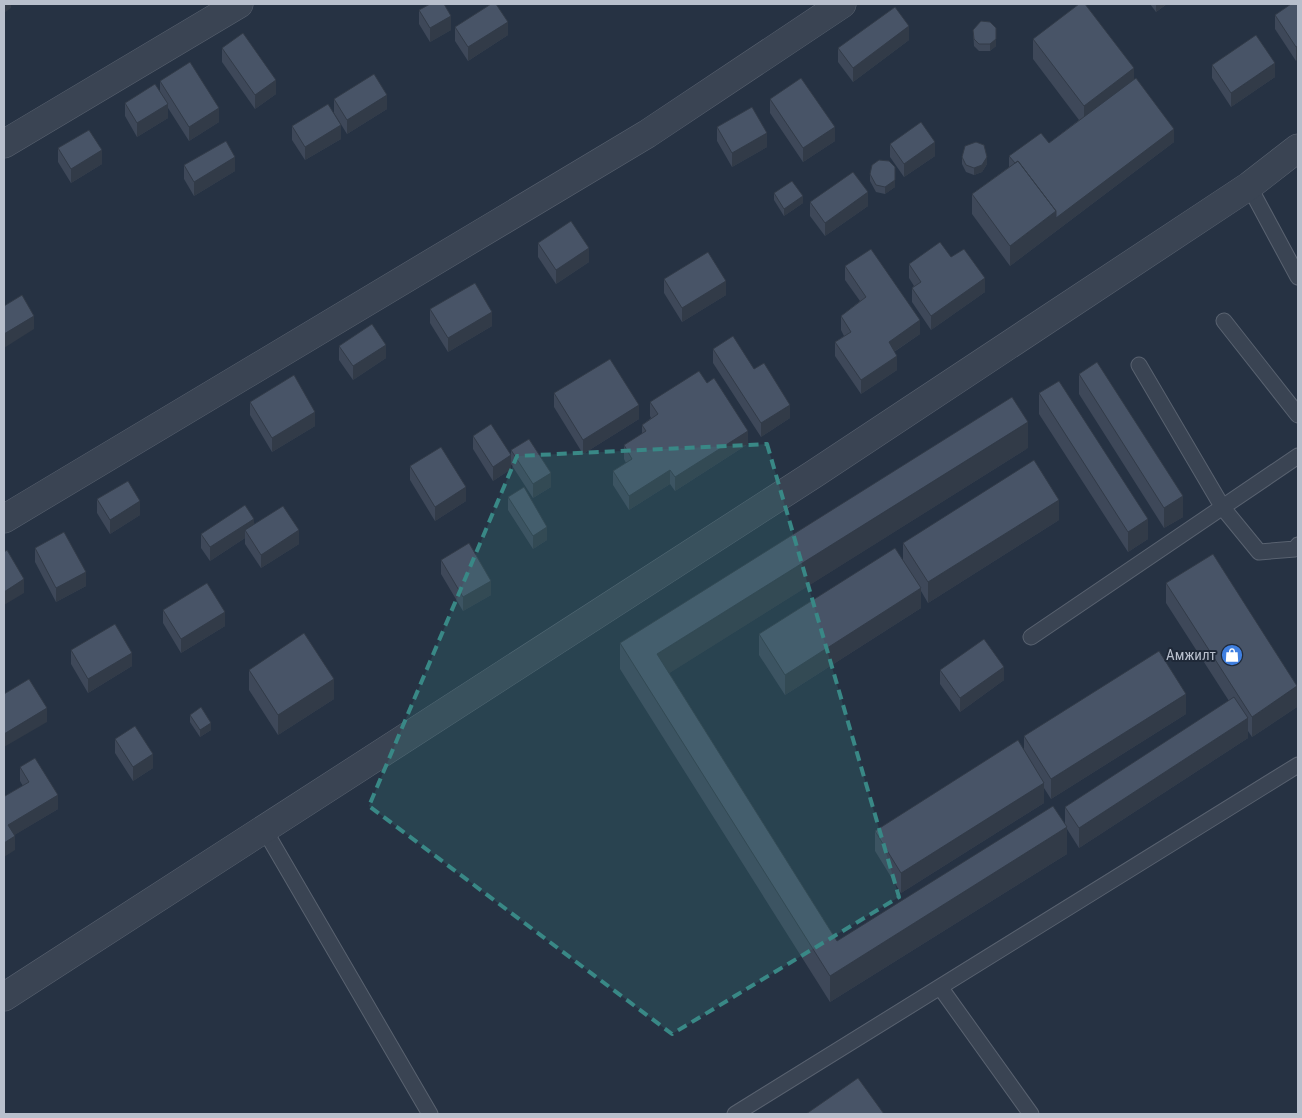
<svg xmlns="http://www.w3.org/2000/svg" width="1302" height="1118" viewBox="0 0 1302 1118" font-family="'Roboto Condensed',sans-serif">
	<rect width="100%" height="100%" fill="#263243"/>
	<g fill="none" stroke-linecap="round" stroke-linejoin="round">
		<g stroke="#596270" stroke-width="17">
			<path id="service" d="M1249 186 1298 277
				M1224 321 1298 415
				M1139 365 1223 508 1259 552 1295 549 1298 545
				M1031 637 1298 456
				M264 829 430 1114
				M940 987 1031 1114
				M735 1114 1298 765"/>
		</g>
		<g stroke="#596270" stroke-width="29">
			<path id="minor" d="M4 144 239 4
				M4 519 647 134 842 4
				M4 997 814 474 1249 186 1298 148"/>
		</g>
		<use href="#service" stroke="#3a4453" stroke-width="15"/>
		<use href="#minor" stroke="#3a4453" stroke-width="28"/>
	</g>
	<path fill="#3e4859" d="M1150 4H1167L1156 12Z
		M1298 4 1296 61 1275 29V15Z
		M419 10 451 30 430 42 419 24Z
		M455 27 508 35 468 61 455 41Z
		M973 30 996 46 990 51H979L974 46Z
		M1033 39 1134 80 1174 142 1010 266 972 214V194L1009 167V156L1049 143 1079 120 1033 59Z
		M909 40 853 82 838 62V48Z
		M222 48 276 94 255 109 222 62Z
		M1212 65 1275 77 1231 107 1212 78Z
		M160 81 219 122 189 141 168 108V118L137 137 125 116V103L160 92Z
		M334 99 387 109 347 134 334 113Z
		M770 99 835 141 803 162 770 113Z
		M292 126 341 139 305 160 292 140Z
		M717 127 767 147 732 167 717 141Z
		M890 144 935 156 904 177 890 157Z
		M58 148 102 164 71 183 58 162Z
		M962 157 987 164 982 172 974 175 966 172 962 164Z
		M184 165 235 171 194 196 184 179Z
		M895 167V187L885 194 876 192 870 181V174Z
		M774 193 803 203 784 216 774 200Z
		M810 202 868 206 825 236 810 216Z
		M538 243 589 262 556 284 538 257Z
		M951 257 985 292 931 330 912 302V288L914 286 909 278V264Z
		M845 266 920 334 894 352 897 370 861 394 835 356V342L844 336 841 330V316L860 301 845 280Z
		M664 279 726 295 682 322 664 293Z
		M430 309 492 326 448 352 430 323Z
		M339 346 386 358 353 380 339 360Z
		M713 349 754 369 790 418 761 437 713 363Z
		M1079 374 1183 517 1164 528 1079 394Z
		M554 393 639 419 583 454 554 407Z
		M1039 393 1148 539 1128 552 1039 414Z
		M250 402 315 426 272 452 250 415Z
		M650 402 748 444 675 491 670 484 629 510 613 485V471L626 463 624 459V445L642 434V425L651 418 650 416Z
		M473 436 511 469 493 481 473 449Z
		M1028 448 669 673 837 941 1065 825V807L1229 701 1166 603V583L1297 707 1252 737 1248 731V738L1079 848 1067 829V854L830 1002 620 669V643Z
		M511 450 551 487 533 498 511 464Z
		M410 466 466 501 435 521 410 480Z
		M508 497 547 540 533 549 508 510Z
		M97 499 140 515 110 534 97 513Z
		M1059 520 928 603 921 591V608L785 695 759 655V634L903 560V543Z
		M254 525 299 544 261 568 245 544V538L210 561 201 548V534Z
		M35 548 86 586 56 602 35 562Z
		M441 560 491 595 463 611 441 574Z
		M163 610 225 626 181 653 163 623Z
		M71 650 132 666 88 693 71 664Z
		M249 670 334 699 278 735 249 690Z
		M940 670 1004 680 960 712 940 684Z
		M1186 714 1051 799 1044 788V803L901 893 875 851V831L1024 750V736Z
		M190 715 211 730 200 737 190 722Z
		M115 739 153 768 133 781 115 753Z
		M20 767 58 809 14 835 15 850 5 796 23 786 20 781Z"/>
	<path fill="#323b48" d="M4 4H11V8L4 13Z
		M1156 4H1167L1156 12Z
		M451 16V30L430 42V28Z
		M508 22V35L468 61V47Z
		M909 26V40L853 82V68Z
		M996 35V46L990 51V44Z
		M1298 46V59L1296 61V47Z
		M1275 63V77L1231 107V93Z
		M1134 68V88L1084 126V106Z
		M276 80V94L255 109V95Z
		M387 95V109L347 134V120Z
		M168 104V118L137 137V123Z
		M219 108V122L189 141V127Z
		M341 125V139L305 160V147Z
		M835 127V141L803 162V148Z
		M1174 129V142L1010 266V246L1056 211Z
		M767 133V147L732 167V153Z
		M935 142V156L904 177V164Z
		M102 150V164L71 183V169Z
		M235 157V171L194 196V182Z
		M987 157V164L982 172 974 175V168Z
		M895 180V187L885 194V187Z
		M868 192V206L825 236V223Z
		M803 196V203L784 216V209Z
		M589 248V262L556 284V270Z
		M985 278V292L931 330V316Z
		M726 281V295L682 322V308Z
		M492 312V326L448 352V338Z
		M34 316V329L4 348V334Z
		M920 320V334L889 355V342Z
		M386 345V358L353 380V366Z
		M897 356V370L861 394V380Z
		M639 405V419L583 454V440Z
		M790 405V418L761 437V423Z
		M315 412V426L272 452V438Z
		M1028 422V448L657 681V654Z
		M748 431V444L675 491V477Z
		M511 455V469L493 481V467Z
		M670 470V484L629 510V496Z
		M551 473V487L533 498V484Z
		M466 487V501L435 521V507Z
		M1183 496V517L1164 528V508Z
		M1059 500V520L928 603V582Z
		M140 501V515L110 534V520Z
		M254 519V532L245 530V538L210 561V547Z
		M1148 519V539L1128 552V532Z
		M547 527V540L533 549V536Z
		M299 530V544L261 568V555Z
		M86 572V586L56 602V588Z
		M24 579V593L4 605V592Z
		M491 581V595L463 611V597Z
		M921 588V608L785 695V675Z
		M225 612V626L181 653V639Z
		M132 653V666L88 693V679Z
		M1004 667V680L960 712V698Z
		M334 679V699L278 735V715Z
		M1297 686V707L1252 737V717Z
		M1186 694V714L1051 799V779Z
		M47 708V722L4 747V734Z
		M1248 718V738L1079 848V828Z
		M211 723V730L200 737V730Z
		M153 754V768L133 781V767Z
		M1044 783V803L901 893V873Z
		M58 795V809L8 839V825Z
		M1067 827V854L830 1002V976Z
		M15 836V850L4 857V843Z"/>
	<path fill="#485467" stroke="#323b48" d="M430 4H444L451 16 430 28 419 10Z
		M491 4H496L508 22 468 47 455 27Z
		M1079 4H1085L1134 68 1084 106 1033 39Z
		M1291 4H1298V46L1296 47 1275 15Z
		M895 7 909 26 853 68 838 48Z
		M981 21 990 22 996 28V39L990 44H979L974 39 973 30Z
		M243 33 276 80 255 95 222 48Z
		M1256 35 1275 63 1231 93 1212 65Z
		M190 62 219 108 189 127 160 81Z
		M374 74 387 95 347 120 334 99Z
		M801 78 835 127 803 148 770 99Z
		M1136 78 1174 129 1056 218V211L1018 161 1015 163 1009 156 1041 133 1049 143Z
		M155 84 168 104 137 123 125 103Z
		M328 104 341 125 305 147 292 126Z
		M752 107 767 133 732 153 717 127Z
		M921 122 935 142 904 164 890 144Z
		M89 130 102 150 71 169 58 148Z
		M226 141 235 157 194 182 184 165Z
		M976 142 984 145 987 157 982 165 974 168 966 165 962 157 965 146Z
		M879 160 889 161 895 167V180L885 187 876 185 870 174 872 165Z
		M1018 161 1056 211 1010 246 972 194Z
		M853 172 868 192 825 223 810 202Z
		M792 181 803 196 784 209 774 193Z
		M571 221 589 248 556 270 538 243Z
		M940 242 951 257 964 249 985 278 931 316 912 288 921 282 909 264Z
		M871 249 920 320 889 342 897 356 861 380 835 342 851 332 841 316 866 297 845 266Z
		M708 252 726 281 682 308 664 279Z
		M475 283 492 312 448 338 430 309Z
		M22 295 34 316 4 334V306Z
		M372 324 386 345 353 366 339 346Z
		M733 336 754 369 764 363 790 405 761 423 713 349Z
		M610 359 639 405 583 440 554 393Z
		M1097 362 1183 496 1164 508 1079 374Z
		M699 371 707 383 714 378 748 431 675 477 670 470 629 496 613 471 632 459 624 445 646 431 642 425 658 414 650 402Z
		M294 375 315 412 272 438 250 402Z
		M1059 381 1148 519 1128 532 1039 393Z
		M1012 397 1028 422 657 654 837 941 1053 806 1067 827 830 976 620 643Z
		M491 424 511 455 493 467 473 436Z
		M529 439 551 473 533 484 511 450Z
		M441 447 466 487 435 507 410 466Z
		M1034 460 1059 500 928 582 903 543Z
		M128 481 140 501 110 520 97 499Z
		M524 487 547 527 533 536 508 497Z
		M245 505 254 519 210 547 201 534Z
		M283 506 299 530 261 555 245 530Z
		M64 532 86 572 56 588 35 548Z
		M469 543 491 581 463 597 441 560Z
		M895 548 921 588 785 675 759 634Z
		M7 550 24 579 4 592V552Z
		M1213 554 1297 686 1252 717 1166 583Z
		M207 583 225 612 181 639 163 610Z
		M115 624 132 653 88 679 71 650Z
		M304 633 334 679 278 715 249 670Z
		M984 639 1004 667 960 698 940 670Z
		M1159 651 1186 694 1051 779 1024 736Z
		M29 679 47 708 4 734V694Z
		M1234 697 1248 718 1079 828 1065 807Z
		M201 707 211 723 200 730 190 715Z
		M135 726 153 754 133 767 115 739Z
		M1018 740 1044 783 901 873 875 831Z
		M35 758 58 795 8 825 15 836 4 843V794L5 796 29 782 20 767Z
		M858 1078 884 1114H806Z"/>
	<path fill="#398886" fill-opacity="0.2" stroke="#398886" stroke-width="4" stroke-dasharray="10 6" stroke-linejoin="round" d="M767 444 899 897 672 1034 369 806 517 456Z"/>
	<defs>
		<g id="shop-disc" transform="scale(1.125)"><circle r="9.5" fill="#3f7fe0" stroke="#1f2938"/><path d="M-5-2.5h2.3a2.7 3.5 0 0 1 5.4 0H5L5.5 6h-11ZM-1.5-2.5h3a1.5 2.3 0 0 0-3 0Z" fill="#fff"/></g>
	</defs>
	<g fill-rule="evenodd">
		<use href="#shop-disc" x="1232" y="655"/>
	</g>
	<g text-anchor="middle" stroke-width="4" stroke-linejoin="round" paint-order="stroke">
		<g font-size="15" fill="#b8bfcc" stroke="#1f2938" text-anchor="end">
			<text x="1216" y="660">Амжилт</text>
		</g>
	</g>
	<rect width="1302" height="1118" fill="none" stroke="#b8bfcc" stroke-width="10"/>
</svg>
